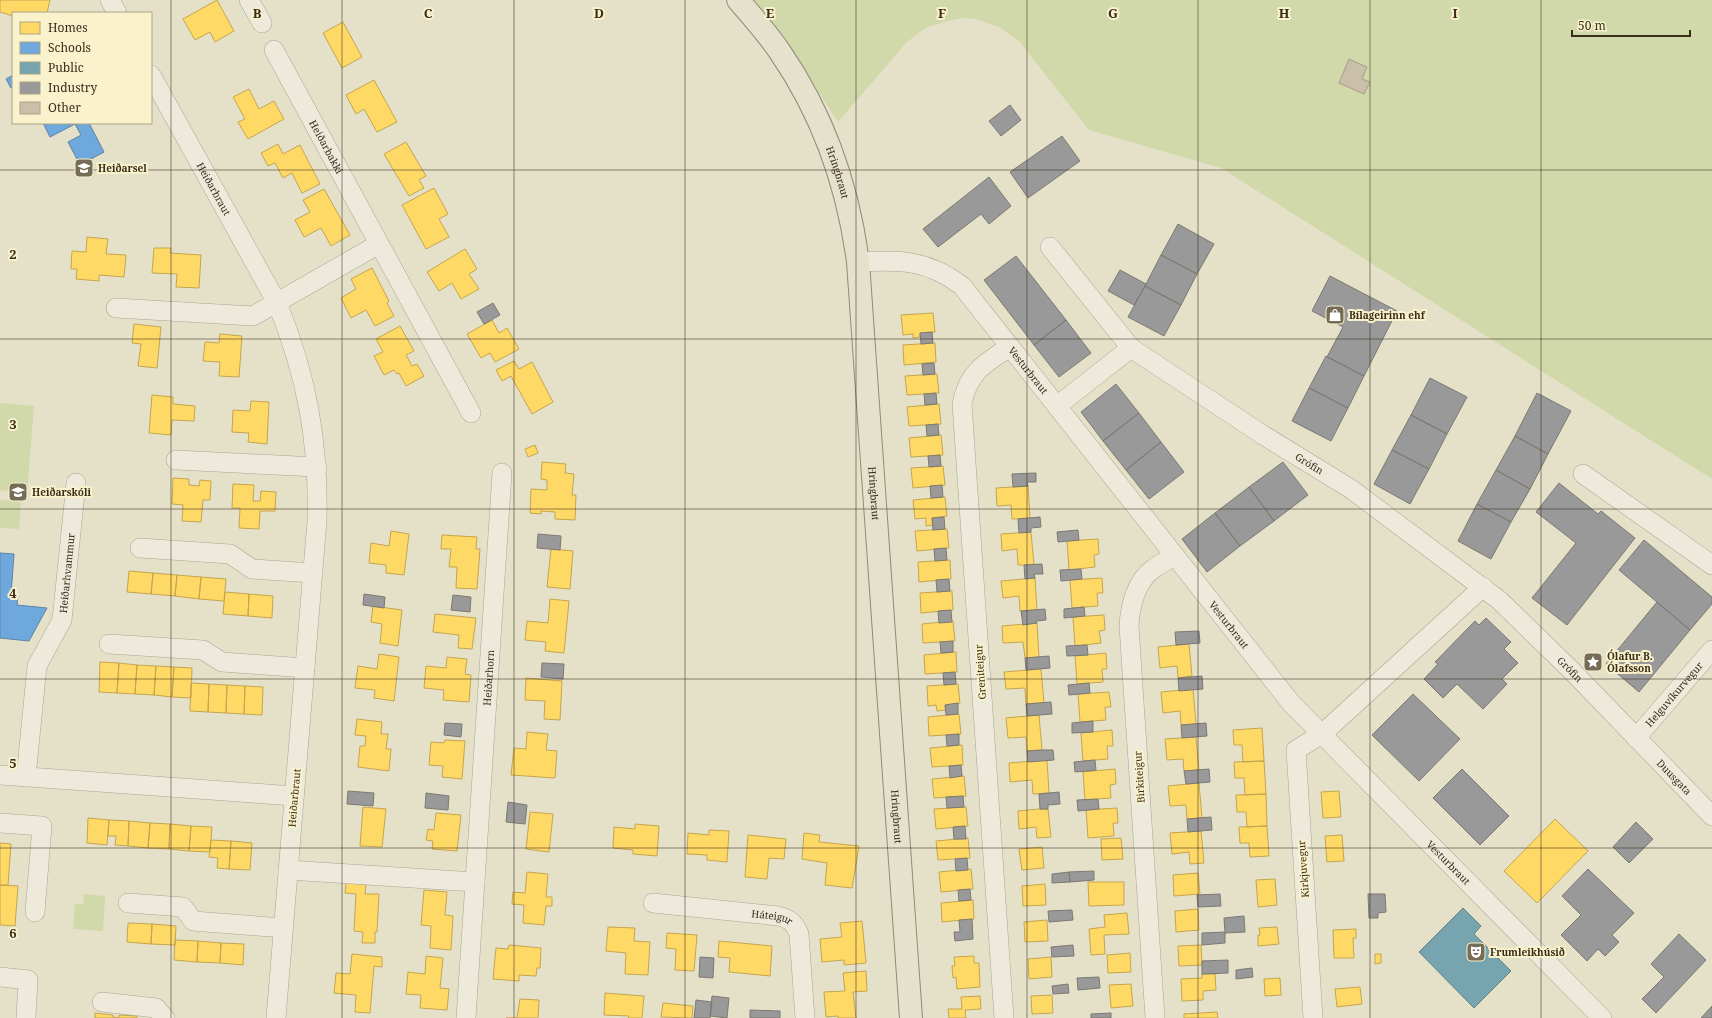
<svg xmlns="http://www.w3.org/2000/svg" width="1712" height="1018" viewBox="0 0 1712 1018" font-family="'Noto Serif',serif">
	<rect width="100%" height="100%" fill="#e5e1c9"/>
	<path fill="#d1d8a9" d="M751 0H1712V479L1221 168 1089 130 1019 41 999 27 976 19 963 18 951 20 927 27 907 42 838 122 792 50Z
		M0 403 34 406 27 493 0 490Z
		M0 500 21 501 19 529 0 528Z
		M84 894 105 896 103 931 73 929 75 904H83Z"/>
	<path fill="#ffd966" stroke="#c4a54f" d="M0 0H50L47 13H13V16L0 12Z
		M217 0 234 31 215 42 210 32 195 40 183 19Z
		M343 22 362 57 342 68 323 33Z
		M374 80 397 122 377 132 364 109 356 114 346 95Z
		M249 89 259 109 274 101 284 119 248 139 238 122 245 119 233 97Z
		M406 142 426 176 419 180 424 188 409 196 384 154Z
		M278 144 283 154 300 145 320 184 302 193 292 173 283 178 275 163 268 166 261 153Z
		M434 188 448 214 439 219 449 237 426 249 402 205Z
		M324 189 350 235 331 246 321 228 304 237 295 220 310 212 303 200Z
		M87 237 108 239 106 254 126 255 124 277 99 275V281L76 279 77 269H71L72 251 86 252Z
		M154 248H171L170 253 201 255 199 288 176 287 177 274 152 273Z
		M465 249 477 269 469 274 479 289 461 299 452 283 439 291 427 272Z
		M372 268 389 301 387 303 394 316 375 326 366 310 351 318 341 298 356 289 351 279Z
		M933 313 935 332 920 333V337L913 338V334L903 335 901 315Z
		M492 320 499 333 507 328 519 349 495 362 490 353 481 358 467 334Z
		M134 324 161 327 157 368 138 366 141 344 132 343Z
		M400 326 414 351 406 355 412 366 417 364 424 376 406 386 399 373 397 374 394 370 384 375 374 356 383 352 376 339Z
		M220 334 242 336 239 377 219 376 220 362 203 361 205 342 219 343Z
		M935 343 936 362 904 365 903 345Z
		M514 361 519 369 532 362 553 402 532 414 511 376 502 381 496 370Z
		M937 374 939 393 907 395 905 376Z
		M152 395 173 397V404L195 406 194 421 172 420 171 435 149 433Z
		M251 401 269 402 267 444 248 442 249 433 232 432 233 410 250 411Z
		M939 404 941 424 909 426 907 407Z
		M941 435 943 455 911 457 909 438Z
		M535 445 538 453 528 457 525 449Z
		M542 462 566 464 565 473 574 474 572 495H576L575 520 555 519V512L541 511V514L530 513 531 489 547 490V480L541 479Z
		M943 466 945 485 913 488 911 468Z
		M173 478 189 479V485L199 486 200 480 211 481 210 500H203L201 522 182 521 183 505 172 504Z
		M233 484 254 485 253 501H260L261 491 276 492 275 511H260L259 529 239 528 240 508H232Z
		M1028 486 1030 518 1012 519 1011 505 997 506 996 488Z
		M945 497 947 516 932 518 933 525 926 526V518L915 519 913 500Z
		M947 529 949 548 917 551 915 531Z
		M391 531 409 534 404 575 386 573V565L369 563 371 543 389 546Z
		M1031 532 1034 565H1018L1017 549 1002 551 1001 534Z
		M442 535 477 537 476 549H480L477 589 456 588 457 567H449L451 549H441Z
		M1098 539 1099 554 1094 555 1095 567 1069 570 1067 541Z
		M551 549 573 551 570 589 547 587Z
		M950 560 951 579 919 582 918 562Z
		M129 571 153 573 151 594 127 592Z
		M153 573 177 575 175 596 151 594Z
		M177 575 201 577 199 599 175 596Z
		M201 577 226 579 224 601 199 599Z
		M1035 578 1037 610 1020 611 1019 596 1003 598 1001 581Z
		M1102 578 1103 593H1097L1098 606 1072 608 1070 580Z
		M952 591 953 610 921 613 920 593Z
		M225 592 249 594 248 616 223 614Z
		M249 594 273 596 272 618 248 616Z
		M550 599 569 601 564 653 545 651 546 642 525 640 527 621 548 623Z
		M373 606 402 610 398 646 380 643 382 624 371 622Z
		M435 614 476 618 472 649 458 648 459 635 433 632Z
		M1104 615 1105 630 1099 631 1101 643 1075 646 1073 617Z
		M953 621 955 641 923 643 922 624Z
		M1037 623 1039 657 1025 658 1023 642 1003 643 1002 626Z
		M1189 644 1192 676 1178 678 1177 666 1160 668 1158 647Z
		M956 652 957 672 925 674 924 655Z
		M1106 653 1107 669H1102L1103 682 1077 684 1075 656Z
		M379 654 399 657 394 701 374 698 375 690 355 688 358 666 377 669Z
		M447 657 467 659 465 674 471 675 469 702 443 700 444 690 424 688 426 666 446 668Z
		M100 662 119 663 117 693 99 692Z
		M119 663 137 665 135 694 117 693Z
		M137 665 156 666 154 695 135 694Z
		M156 666 174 667 172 697 154 695Z
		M174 667 192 668 191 698 172 697Z
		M1041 669 1044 703 1026 704 1025 688 1006 689 1004 672Z
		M526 678 562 681 560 720 544 719 545 701 525 700Z
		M191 683 209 684 208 712 190 711Z
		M209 684 227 685 226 713 208 712Z
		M958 684 960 703 945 705 946 710 937 711 936 705 928 706 927 686Z
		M227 685 245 686 244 714 226 713Z
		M245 686 263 687 262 715 244 714Z
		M1193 689 1196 724 1181 725 1180 711 1163 713 1161 692Z
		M1109 692 1111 707H1105L1106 720 1080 722 1078 694Z
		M959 714 961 734 929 736 928 717Z
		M1039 715 1042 750 1027 751 1026 737 1008 738 1006 718Z
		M357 719 382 722 381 734H388L386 749H391L389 771 358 767 360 746H365L366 736 355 735Z
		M1262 728 1264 761 1243 762 1242 745H1234L1233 730Z
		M1112 730 1113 746H1107L1108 759 1083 761 1081 733Z
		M527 732 548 734 546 750 557 751 555 778 511 775 514 748 526 749Z
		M1196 737 1199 770 1184 771 1183 759 1167 760 1165 739Z
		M445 740 465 741 462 779 442 777 443 766 429 765 431 742 444 743Z
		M962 745 963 765 932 767 930 748Z
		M1047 760 1049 793 1033 794 1032 780 1010 782 1009 763Z
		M1264 761 1266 794 1245 795 1244 778H1235L1234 762Z
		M1115 769 1116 784 1110 785 1111 798 1085 800 1083 772Z
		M964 776 966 796 934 798 932 779Z
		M1199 783 1202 818 1187 819 1186 805 1170 806 1168 786Z
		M1339 791 1341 817 1323 818 1321 792Z
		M1266 794 1267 826 1247 827 1246 812H1237L1236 795Z
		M363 807 386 809 382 847 360 846Z
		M966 807 968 826 936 829 934 809Z
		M1117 808 1118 823H1113L1114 836 1088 838 1086 810Z
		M1040 809H1048L1051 837 1037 838 1036 827 1019 829 1018 811Z
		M530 812 553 814 549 852 526 849Z
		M436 813 461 815 457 851 432 849 433 841 426 840 428 829 434 830Z
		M88 818 109 820 107 845 87 843Z
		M1555 819 1588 851 1537 903 1504 871Z
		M109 820 129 821 128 846 115 845 116 836H108Z
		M129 821 150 823 148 848 128 846Z
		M150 823 170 824 169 849 148 848Z
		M170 824 191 826 189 851 169 849Z
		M635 824 659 826 657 856 633 854V850L613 848 614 827 635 829Z
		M191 826 212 827 210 852 189 851Z
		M1267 826 1269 856 1250 857 1249 843H1240L1239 827Z
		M709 830 729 831 727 862 707 860V855L687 854 688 833 709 835Z
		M1201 831 1204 863 1190 864 1189 852 1172 854 1170 833Z
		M804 833 820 835 819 842 859 846 852 888 825 885 827 863 802 859Z
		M748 835 786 839 784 859 769 858 767 879 745 877Z
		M1342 835 1344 861 1327 862 1325 836Z
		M968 838 970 858 938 860 936 841Z
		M1121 838 1123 859 1102 860 1101 839Z
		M211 840 231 841 229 869 217 868 218 858 209 857Z
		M231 841 252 843 250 870 229 869Z
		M0 843 11 844 8 885H0Z
		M1042 847 1044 868 1022 870 1019 849Z
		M971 869 973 889 941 892 939 872Z
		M527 872 548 874 546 897H552V906H546L544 925 523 923 524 905 512 904 513 892 525 893Z
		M1198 873 1200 894 1174 896 1173 875Z
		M1275 879 1277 905 1258 907 1256 880Z
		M1088 882H1124V905L1089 906Z
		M346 883 366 884 365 894H379L377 932H375V943H362L363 932 354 931 356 894 345 893Z
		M1045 884 1046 905 1023 906 1022 886Z
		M0 885 18 886 15 926 0 925Z
		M424 890 447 892 445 915 453 916 451 950 430 948 431 926 421 925Z
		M973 900 974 919 942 922 941 903Z
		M1198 909 1199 930 1176 932 1175 911Z
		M1127 913 1129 934 1104 935 1105 954 1091 955 1089 929 1105 927 1104 915Z
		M1047 920 1048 941 1025 942 1024 922Z
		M862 921 866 963 844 965V960L822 962 820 939 842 937 840 923Z
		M128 923 152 924 151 944 127 942Z
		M152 924 176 926 175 945 151 944Z
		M608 927 635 928 634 941 650 942 648 975 625 974 626 953 606 951Z
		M1277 927 1279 944 1258 946V935H1260L1259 928Z
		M1356 929V938H1353L1354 958H1334L1333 930Z
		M667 933 697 935 694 971 675 970 676 949 666 948Z
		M175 940 198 941 197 962 174 960Z
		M198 941 221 943 220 963 197 962Z
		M719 941 772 946 770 976 729 972 730 958 718 957Z
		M221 943 244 944 243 965 220 963Z
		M509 945 541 948 540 968H537L536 976 519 975V981L493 979 496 948 508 949Z
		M1201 945 1202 965 1179 966 1178 946Z
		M1130 953 1131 972 1108 973 1107 955Z
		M352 954 382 957V967L374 966 370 1013 355 1012 356 995 334 993 336 973 350 974Z
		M1375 954H1381V963L1375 964Z
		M426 956 443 958 440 988 449 989 447 1010 420 1008 421 995 406 994 408 972 425 974Z
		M974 956V963H979L980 987 957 989 956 977 953 978 952 966H955L954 957Z
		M1051 957 1052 977 1029 979 1028 959Z
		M866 971 867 991 853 992 856 1018H838V1016L826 1017 824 992 845 991 843 973Z
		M1202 974H1215L1216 990 1203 991V1000L1182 1001 1181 979 1202 978Z
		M1280 978 1281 995 1265 996 1264 979Z
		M1131 984 1133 1006 1111 1008 1109 985Z
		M1360 987 1362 1004 1337 1007 1335 989Z
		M605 993 644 996 642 1018H628L629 1016 604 1015Z
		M1052 995 1053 1013 1032 1014 1031 996Z
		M980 996 981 1009 965 1010 966 1018H949L948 1009H962L961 997Z
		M520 999 539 1000 538 1018H506H517Z
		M663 1003 693 1006 692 1018 661 1017Z
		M1217 1012 1218 1018H1184V1014Z
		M95 1013 113 1015V1017L119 1018H95Z
		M119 1015 137 1016V1018H119Z"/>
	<path fill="#6fa8dc" stroke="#5f83a2" d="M13 75V87L11 88 6 79Z
		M43 123H89L104 152 80 165 68 142 81 135 75 124 50 137Z
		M0 553 14 554 11 595 18 596 17 605 47 608 29 641 0 638Z"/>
	<path fill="#76a5af" stroke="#648182" d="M1463 908 1481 926 1474 934 1511 971 1474 1008 1419 952Z"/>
	<path fill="#999" stroke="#7c7973" d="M1010 105 1021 120 1001 136 989 121Z
		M1062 136 1080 161 1028 198 1010 172Z
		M989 177 1011 206 989 224 981 214 938 247 923 229Z
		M1178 224 1214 244 1197 274 1161 255Z
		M1161 255 1197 274 1181 305 1145 286Z
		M1016 256 1066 320 1034 345 984 280Z
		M1120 270 1146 284 1134 305 1108 291Z
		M1330 276 1397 311 1364 376 1327 357 1343 327 1312 311Z
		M1145 286 1181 305 1164 336 1128 317Z
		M493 303 500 315 484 324 477 312Z
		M1066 320 1091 353 1059 377 1034 345Z
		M932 332 933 343 921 344 920 333Z
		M1326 356 1364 376 1348 408 1309 388Z
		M934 363 935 374 923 375 922 364Z
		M1430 378 1467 397 1447 434 1411 415Z
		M1116 384 1139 413 1103 441 1081 412Z
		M1309 388 1348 408 1331 441 1292 421Z
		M936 393 937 404 925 405 924 394Z
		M1537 393 1571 411 1548 454 1515 436Z
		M1139 413 1161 442 1126 470 1103 441Z
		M1411 415 1447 434 1429 469 1392 450Z
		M938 424 939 435 927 436 926 425Z
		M1515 436 1548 454 1530 489 1496 470Z
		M1161 442 1184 472 1149 499 1126 470Z
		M1392 450 1429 469 1410 504 1374 484Z
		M940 455 941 466 929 467 928 456Z
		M1283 462 1308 495 1274 521 1249 487Z
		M1496 470 1530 489 1511 522 1477 504Z
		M1036 473V482H1027L1028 486 1013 487 1012 474Z
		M1559 483 1598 514 1601 511 1635 538 1567 625 1532 598 1576 543 1536 512Z
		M942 485 943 497 931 498 930 486Z
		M1249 487 1274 521 1240 546 1215 513Z
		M1477 504 1511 522 1491 559 1458 541Z
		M1215 513 1240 546 1207 572 1182 539Z
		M944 517 945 529 933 530 932 518Z
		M1040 517 1041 527 1031 528V532L1019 533 1018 519Z
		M1078 530 1079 540 1058 542 1057 532Z
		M538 534 561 536 560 550 537 548Z
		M1644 540 1712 597V604L1690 630 1619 570Z
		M946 548 947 560 935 561 934 549Z
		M1042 564 1043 574H1034L1035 578 1025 579 1024 565Z
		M1081 569 1082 579 1061 581 1060 570Z
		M949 579 950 591 937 592 936 580Z
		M364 594 385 597 384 608 363 605Z
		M453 595 471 597 470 612 451 610Z
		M1657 602 1690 630 1639 692 1606 664Z
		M1084 607 1085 616 1064 618V609Z
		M1045 609 1046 620 1036 621 1037 623 1023 625 1021 611Z
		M951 610 952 622 939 623 938 611Z
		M1486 618 1511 642 1504 649 1518 663 1502 679 1507 684 1483 709 1457 684 1443 698 1424 679 1438 664 1435 662 1475 621 1479 625Z
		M1199 631 1200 643 1176 645 1175 632Z
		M953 641V652L941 653 940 642Z
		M1087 645 1088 655 1067 656 1066 646Z
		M1049 656 1050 668 1026 670 1025 658Z
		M542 663 564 664 563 679 541 677Z
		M955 672 956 684 944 685 943 673Z
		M1202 676 1203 689 1179 691 1178 678Z
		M1089 683 1090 693 1069 695 1068 685Z
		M1413 694 1460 739 1419 781 1372 735Z
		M1051 702 1052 714 1027 716 1026 704Z
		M958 703V714L946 715 945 705Z
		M1093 721V732L1072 733V723Z
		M445 723 462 724 461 737 444 735Z
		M1206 723 1207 736 1182 738 1181 725Z
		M959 734V745L947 746 946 735Z
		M1042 750H1053L1054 760 1028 762 1027 751Z
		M1095 760 1096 770 1075 772 1074 762Z
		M961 765 962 776 950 778 949 766Z
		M1209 769 1210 782 1186 784 1184 771Z
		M1462 769 1509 816 1480 845 1433 798Z
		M348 791 374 793 373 806 347 804Z
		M1059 792 1060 804 1048 805V809H1040L1039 794Z
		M426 793 449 796 448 810 425 808Z
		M963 796 964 807 947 808 946 797Z
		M1098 799 1099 809 1078 811 1077 800Z
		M508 802 527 805 525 824 506 822Z
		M1211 817 1212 830 1188 832 1187 819Z
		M1636 822 1653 839 1629 863 1613 847Z
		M965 826 966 839H954L953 827Z
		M967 858 968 870 956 871 955 859Z
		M1588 869 1634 913 1612 935 1619 942 1605 956 1598 949 1587 961 1561 935 1581 915 1562 896Z
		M1094 871V880L1070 882 1069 872Z
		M1069 872 1070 882 1052 883V874Z
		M970 889 971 900 959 901 958 890Z
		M1220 894 1221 906 1198 907 1197 895Z
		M1368 894H1385L1386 912 1378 913V918H1369Z
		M1072 910 1073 920 1049 922 1048 911Z
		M1244 916 1245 932 1225 933 1224 918Z
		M972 919 973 939 955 941 954 932H960L959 920Z
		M1225 932V943L1202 945V933Z
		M1679 934 1706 960 1656 1013 1642 999 1664 977 1651 964Z
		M1073 945 1074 956 1052 957 1051 947Z
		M700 957 714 958 713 978 699 977Z
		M1228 960V973L1202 974V961Z
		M1252 968 1253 977 1236 979V970Z
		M1099 977 1100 988 1078 990 1077 978Z
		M1068 984 1069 993 1053 994 1052 986Z
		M712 996 729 998 727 1018 710 1016Z
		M696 1000 712 1002 710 1018H694Z
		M1712 1006V1018H1701Z
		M750 1010 780 1011V1018H750Z
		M1111 1013V1018H1091V1014Z"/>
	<path fill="#cabfa9" stroke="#a59c88" d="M1349 59 1367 67 1362 79 1370 82 1364 94 1339 83Z"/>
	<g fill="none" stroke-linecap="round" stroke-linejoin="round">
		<g stroke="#aaa493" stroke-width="20">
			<g id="minor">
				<path d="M110 0 117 13"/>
				<path d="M249 0 262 23"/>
				<path id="s1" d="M274 50 471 413"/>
				<path id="s2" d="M151 75 277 303C307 375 319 444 317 521L276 1018"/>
				<path id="s3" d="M1050 247 1131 348 1263 435 1351 489 1499 600 1571 670 1712 816"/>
				<path id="s4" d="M858 262C899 260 927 259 962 286L1291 703 1602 1018"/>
				<path d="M116 308 253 316 379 244"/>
				<path d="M1057 406 1131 348"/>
				<path d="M176 460 317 467"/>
				<path d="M1583 474 1712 565"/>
				<path d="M140 548 230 554 252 569 313 573"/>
				<path d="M109 644 203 650 222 662 305 668"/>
				<path id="s5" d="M1636 738 1712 650"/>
				<path d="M0 775 294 796"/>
				<path id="s6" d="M26 777 37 666 62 620 76 483"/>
				<path d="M0 823 42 826 35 912"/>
				<path d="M288 870 475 882"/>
				<path d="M128 903 183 907 193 921 283 928"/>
				<path id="s7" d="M653 903 778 916C789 918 795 923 799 934L805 1018"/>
				<path d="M0 977 28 980 26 1018"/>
				<path d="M102 1002 156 1008 165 1018"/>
				<path id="s8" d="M466 1018 502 473"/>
				<path d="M1004 1018 962 404C968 372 985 363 1010 347"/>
				<path d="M1155 1018 1129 626C1130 606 1136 581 1153 569 1159 564 1168 560 1175 556"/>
				<path d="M1313 1018 1296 750 1322 734 1483 587"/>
			</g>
		</g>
		<g stroke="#8f8a7a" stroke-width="24">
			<g id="major">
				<path id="s9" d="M738 0C753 17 768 34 780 52 824 116 848 186 858 262L911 1018"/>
			</g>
		</g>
		<use href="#minor" stroke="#edeadb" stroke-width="19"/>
		<use href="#major" stroke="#e5e1cc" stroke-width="22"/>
	</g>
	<path fill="none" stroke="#392d1a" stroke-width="1" stroke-opacity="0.55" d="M171 0V1018M342 0V1018M514 0V1018M685 0V1018M856 0V1018M1027 0V1018M1198 0V1018M1370 0V1018M1541 0V1018M0 170H1712M0 339H1712M0 509H1712M0 679H1712M0 848H1712"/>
	<defs>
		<g id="school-square" transform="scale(1)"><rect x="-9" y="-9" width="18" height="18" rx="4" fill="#756c57" stroke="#f9f2cc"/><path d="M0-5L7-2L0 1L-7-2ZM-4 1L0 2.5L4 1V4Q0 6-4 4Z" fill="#fff"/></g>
		<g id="shop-square" transform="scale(1)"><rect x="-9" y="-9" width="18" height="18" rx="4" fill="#756c57" stroke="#f9f2cc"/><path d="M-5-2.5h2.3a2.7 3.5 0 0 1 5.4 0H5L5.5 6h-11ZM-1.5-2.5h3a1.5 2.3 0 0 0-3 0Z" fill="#fff"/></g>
		<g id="sight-square" transform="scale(1)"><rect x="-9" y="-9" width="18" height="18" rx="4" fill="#756c57" stroke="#f9f2cc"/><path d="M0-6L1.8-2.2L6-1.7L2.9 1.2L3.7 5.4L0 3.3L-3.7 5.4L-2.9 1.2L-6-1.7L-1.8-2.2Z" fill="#fff"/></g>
		<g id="theatre-square" transform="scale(1)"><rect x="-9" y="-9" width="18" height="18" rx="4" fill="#756c57" stroke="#f9f2cc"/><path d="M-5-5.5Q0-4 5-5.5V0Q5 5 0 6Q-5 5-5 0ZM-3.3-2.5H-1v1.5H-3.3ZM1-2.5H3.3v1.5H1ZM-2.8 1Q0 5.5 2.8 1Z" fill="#fff"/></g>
	</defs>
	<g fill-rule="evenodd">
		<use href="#school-square" x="84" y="168"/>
		<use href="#shop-square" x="1335" y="315"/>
		<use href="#school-square" x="18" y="492"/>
		<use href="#sight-square" x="1593" y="662"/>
		<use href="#theatre-square" x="1476" y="952"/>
	</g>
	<g text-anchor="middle" stroke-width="4" stroke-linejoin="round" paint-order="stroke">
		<g font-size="10" fill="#392d1a" stroke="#f9f2cc">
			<text dy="4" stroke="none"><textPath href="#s1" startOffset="110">Heiðarbakki</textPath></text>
			<text dy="4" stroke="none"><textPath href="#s9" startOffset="201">Hringbraut</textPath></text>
			<text dy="4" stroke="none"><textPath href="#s2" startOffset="130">Heiðarbraut</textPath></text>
			<text dy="4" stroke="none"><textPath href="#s4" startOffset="217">Vesturbraut</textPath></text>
			<text dy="4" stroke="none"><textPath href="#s3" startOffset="342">Grófin</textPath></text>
			<text dy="4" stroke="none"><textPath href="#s9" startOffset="525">Hringbraut</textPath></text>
			<text dy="4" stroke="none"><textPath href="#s6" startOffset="211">Heiðarhvammur</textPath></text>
			<text dy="4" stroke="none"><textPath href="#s4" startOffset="541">Vesturbraut</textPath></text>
			<text dy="4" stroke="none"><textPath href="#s3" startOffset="675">Grófin</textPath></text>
			<text transform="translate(980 672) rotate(-94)" y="4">Greniteigur</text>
			<text dy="4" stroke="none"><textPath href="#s8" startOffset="341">Heiðarhorn</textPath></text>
			<text dy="4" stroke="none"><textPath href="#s5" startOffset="58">Helguvíkurvegur</textPath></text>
			<text transform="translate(1139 777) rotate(-94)" y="4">Birkiteigur</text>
			<text dy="4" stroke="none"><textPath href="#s3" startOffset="825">Duusgata</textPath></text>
			<text transform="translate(294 798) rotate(-85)" y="4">Heiðarbraut</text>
			<text dy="4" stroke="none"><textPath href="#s9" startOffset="849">Hringbraut</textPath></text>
			<text dy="4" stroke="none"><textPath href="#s4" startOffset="865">Vesturbraut</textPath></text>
			<text transform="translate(1303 869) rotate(-94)" y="4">Kirkjuvegur</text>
			<text dy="4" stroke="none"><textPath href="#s7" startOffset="120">Háteigur</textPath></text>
		</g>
		<g font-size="10" font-weight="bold" fill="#392d1a" stroke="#f9f2cc" text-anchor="start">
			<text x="98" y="172">Heiðarsel</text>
			<text x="1349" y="319">Bílageirinn ehf</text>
			<text x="32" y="496">Heiðarskóli</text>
			<text x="1607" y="660">Ólafur B.<tspan x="1607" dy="12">Ólafsson</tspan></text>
			<text x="1490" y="956">Frumleikhúsið</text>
		</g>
	</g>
	<g font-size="13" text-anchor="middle" font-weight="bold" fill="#392d1a" stroke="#f9f2cc" stroke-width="4" stroke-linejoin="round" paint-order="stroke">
		<text x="257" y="18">B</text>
		<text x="428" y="18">C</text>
		<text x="599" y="18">D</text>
		<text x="770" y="18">E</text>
		<text x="942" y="18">F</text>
		<text x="1113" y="18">G</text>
		<text x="1284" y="18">H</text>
		<text x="1455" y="18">I</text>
		<text x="13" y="259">2</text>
		<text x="13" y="429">3</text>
		<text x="13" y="598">4</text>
		<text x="13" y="768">5</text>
		<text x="13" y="938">6</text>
	</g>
	<rect x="12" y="12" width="140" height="112" fill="#f9f2cc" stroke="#aca385"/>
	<rect x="20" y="22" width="20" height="12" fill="#ffd966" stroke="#aca385"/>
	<text x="48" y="32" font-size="12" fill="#392d1a">Homes</text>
	<rect x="20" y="42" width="20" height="12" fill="#6fa8dc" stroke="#aca385"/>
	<text x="48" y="52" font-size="12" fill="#392d1a">Schools</text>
	<rect x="20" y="62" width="20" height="12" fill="#76a5af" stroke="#aca385"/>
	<text x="48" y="72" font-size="12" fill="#392d1a">Public</text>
	<rect x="20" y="82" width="20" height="12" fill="#999999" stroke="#aca385"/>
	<text x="48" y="92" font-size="12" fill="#392d1a">Industry</text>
	<rect x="20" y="102" width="20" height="12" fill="#cabfa9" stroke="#aca385"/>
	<text x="48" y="112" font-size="12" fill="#392d1a">Other</text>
	<path d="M1572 30v6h118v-6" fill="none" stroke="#392d1a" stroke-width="2"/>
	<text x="1578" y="30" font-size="12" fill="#392d1a" stroke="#f9f2cc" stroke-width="3" paint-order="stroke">50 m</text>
</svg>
